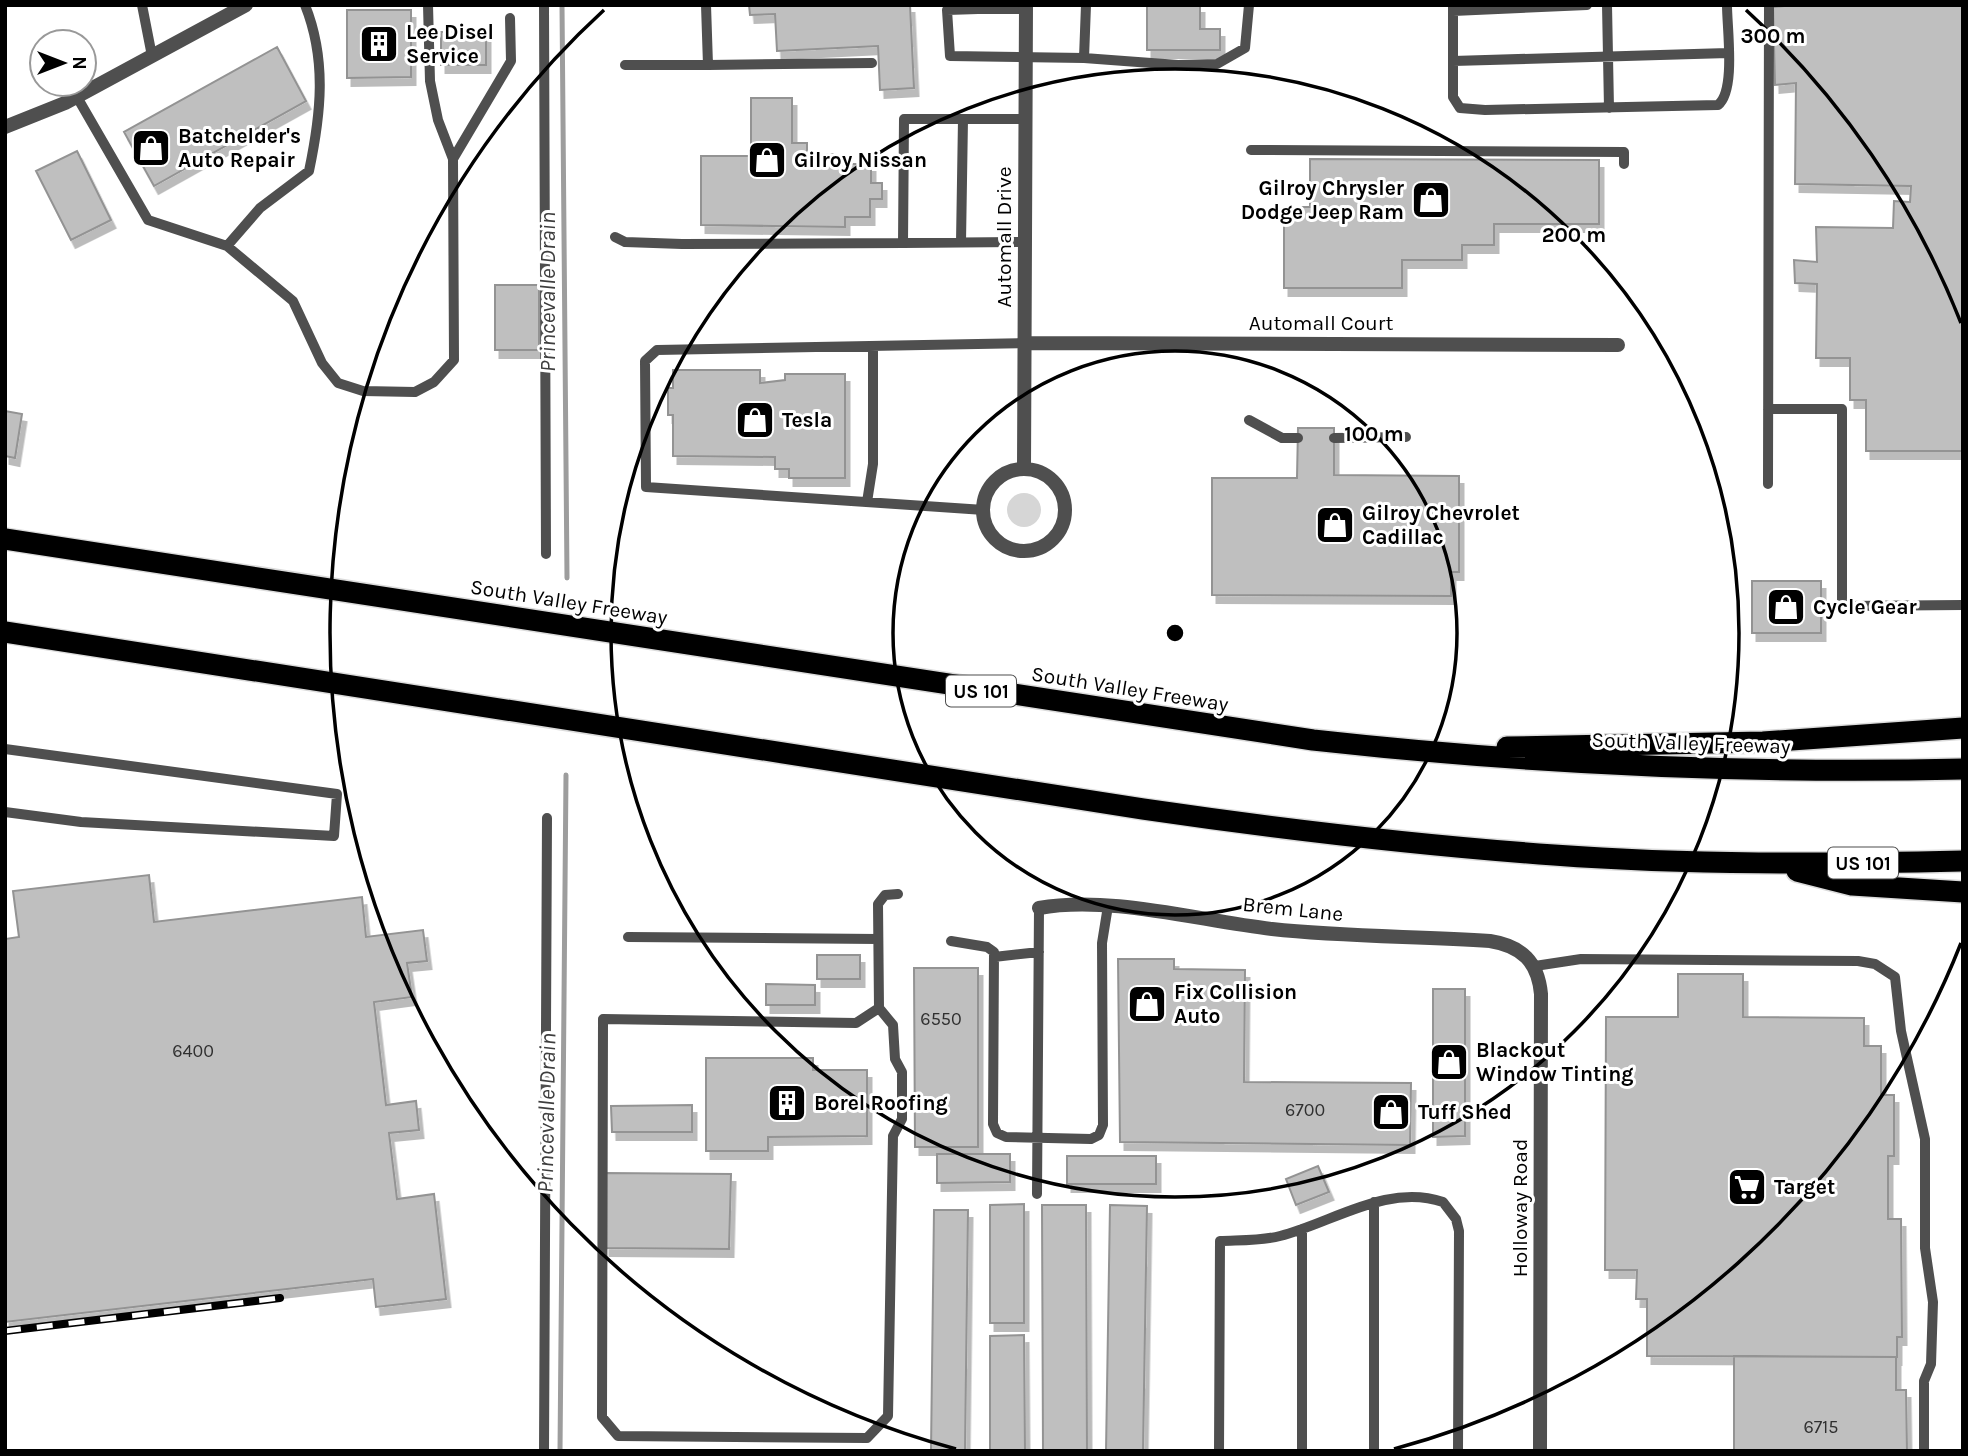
<svg xmlns="http://www.w3.org/2000/svg" width="1968" height="1456" viewBox="0 0 1968 1456" font-family="Karla,sans-serif">
	<defs>
		<filter id="shadow"><feDropShadow dx="4.5" dy="8" stdDeviation="0" flood-color="#0004"/></filter>
	</defs>
	<rect width="100%" height="100%" fill="#fff"/>
	<path fill="#d6d6d6" d="M1007 510a17 17 0 1 1 34 0a17 17 0 1 1-34 0Z"/>
	<g fill="none" stroke-linecap="round" stroke-linejoin="round">
		<path stroke="#9d9d9d" stroke-width="5" d="M562 5 567 578
			M560 1451 566 775"/>
	</g>
	<path fill="#bfbfbf" stroke="#939393" stroke-width="2" filter="url(#shadow)" d="M749 5H910L914 88 880 90 878 46 777 51 775 14 750 15Z
		M1147 5H1200V29H1220V50H1147Z
		M1795 5H1963V451H1866V400H1850V358H1816L1817 284 1795 283 1794 260 1817 262 1816 227 1893 228 1894 201 1910 202 1911 186 1795 184 1796 83 1775 85 1773 7Z
		M347 10H411V77L347 78Z
		M441 32H486V65H441Z
		M277 47 306 101 154 186 124 132Z
		M751 98H792V143H807V156L833 154V164H871V183H882V199H870V217H845V227L701 225V156H751Z
		M77 151 111 220 71 240 36 171Z
		M1310 159 1599 160V224H1494V245H1462V260H1402V288H1284V207H1310Z
		M495 285H539V350H495Z
		M673 370H760V383L785 380V374H845V478H789V469H775V457L673 456V415H668V388H673Z
		M5 411 22 414 15 458 5 456Z
		M1298 428H1334V475L1459 476V572H1451V596L1212 595V478H1297Z
		M1752 581H1821V633H1752Z
		M149 875 154 922 362 897 366 937 423 930 427 961 407 963 412 997 374 1002 386 1105 416 1101 419 1130 389 1133 397 1199 434 1194 446 1299 376 1307 373 1279 5 1322V939L19 937 13 891Z
		M817 955H860V979H817Z
		M1118 959H1174V969L1245 970 1244 1082 1411 1083 1410 1145 1120 1142Z
		M914 968H978V1147H915Z
		M1678 974H1743V1017L1864 1018V1046H1881V1095H1894V1156H1888V1219H1901L1902 1337H1897V1357L1647 1356V1299H1636L1637 1270H1605L1606 1017H1678Z
		M766 984 815 985V1005H766Z
		M1433 989H1465V1136L1433 1137Z
		M706 1058H813V1070H867V1136L768 1137V1151H706Z
		M692 1105V1132H612L611 1106Z
		M937 1154H1010V1182L937 1183Z
		M1067 1156H1156V1184H1067Z
		M1318 1166 1329 1192 1296 1205 1286 1179Z
		M606 1173 731 1174 729 1249 605 1248Z
		M1024 1204V1323H990V1205Z
		M1042 1205H1086L1087 1451H1043Z
		M1110 1205 1147 1206 1143 1451H1106Z
		M934 1210H968L965 1451H931Z
		M1024 1335 1025 1451H990V1336Z
		M1734 1356 1896 1357V1390H1906L1907 1451H1734Z"/>
	<g fill="none" stroke-linecap="round" stroke-linejoin="round">
		<g stroke="#dbdbdb" stroke-width="24">
			<path id="motorway" d="M5 539 1313 740C1529 764 1745 774 1963 769
				M5 632 1143 809C1280 829 1416 845 1554 855 1690 865 1827 864 1963 861
				M1507 747 1763 742 1963 728
				M1797 871 1852 885 1963 892"/>
		</g>
		<path stroke="#4f4f4f" stroke-width="10" d="M142 5 152 56
			M305 5C327 60 321 114 309 171L260 208 227 246 293 301 322 363 338 383 363 391 415 392 434 382 454 360 453 159 438 120 430 81 428 5
			M544 5 546 554
			M706 5 708 65 872 63
			M978 5V9H1026
			M1453 5V97L1460 108 1485 110 1718 105C1736 91 1727 29 1727 5
			M1607 5 1609 108
			M978 9 947 10 950 56 1084 58 1178 65 1217 64 1245 48 1249 5
			M1453 11 1587 5
			M1084 58 1086 5
			M1453 61 1728 53
			M625 65H708
			M77 97 148 220 227 246
			M1251 150 1624 152V164
			M453 159 511 61 510 18
			M615 237 625 242 682 244 903 243
			M961 242 963 119
			M1025 242 903 243 904 119H1025
			M1768 409H1842V606L1963 605
			M1249 420 1282 438H1298
			M1334 438 1406 437
			M1768 484 1769 5
			M867 502 873 464V346
			M984 510 646 487 645 361 657 350 1025 343
			M5 749 337 794 334 836 81 822 5 812
			M628 937 878 939
			M951 941 987 947 994 952 993 1124 997 1133 1006 1137 1091 1139 1099 1135 1103 1125 1102 943 1108 906
			M994 957 1039 952
			M1535 966 1581 959 1858 961 1875 964 1895 977 1901 1031 1925 1139V1248L1933 1302 1931 1364 1924 1381V1451
			M879 1008 856 1023 603 1019 602 1417 618 1436 867 1438 888 1416 893 1136 902 1119V1072L895 1059 893 1025 879 1008 878 904 885 895 898 894
			M1037 1194 1039 908
			M1374 1202V1451
			M544 1451 547 818
			M1219 1451 1220 1241C1239 1240 1261 1241 1280 1236 1332 1223 1387 1183 1443 1202L1456 1219 1459 1231 1458 1451
			M1302 1451V1229"/>
		<path stroke="#4f4f4f" stroke-width="14" d="M5 127 65 103 246 5
			M1025 343 1618 345
			M1024 469 1026 5
			M983 510a41 41 0 1 1 82 0a41 41 0 1 1-82 0Z
			M1039 908C1109 895 1200 921 1272 929 1345 937 1417 936 1490 941 1522 946 1538 962 1541 994L1540 1451"/>
		<use href="#motorway" stroke="#000" stroke-width="21"/>
		<g stroke="#000" stroke-width="8">
			<path id="rail" d="M5 1331 280 1298"/>
		</g>
		<use href="#rail" stroke="#fff" stroke-width="5" stroke-dasharray="16" stroke-linecap="butt"/>
	</g>
	<g fill="none" stroke="#000" stroke-width="3.5">
		<circle cx="1175" cy="633" r="282"/>
		<circle cx="1175" cy="633" r="564"/>
		<path d="M1961 943A845 845 0 0 1 1394 1449M956 1449A845 845 0 0 1 604 10M1746 10A845 845 0 0 1 1961 323"/>
	</g>
	<defs>
		<g id="building-square" transform="scale(2.0125)"><rect x="-9" y="-9" width="18" height="18" rx="4" fill="#000" stroke="#fff"/><path d="M-4-6H4V6H1V3H-1V6H-4ZM-2.5-4.3h1.7v1.8h-1.7ZM.8-4.3h1.7v1.8H.8ZM-2.5-1h1.7V.8h-1.7ZM.8-1h1.7V.8H.8Z" fill="#fff"/></g>
		<g id="shop-square" transform="scale(2.0125)"><rect x="-9" y="-9" width="18" height="18" rx="4" fill="#000" stroke="#fff"/><path d="M-5-2.5h2.3a2.7 3.5 0 0 1 5.4 0H5L5.5 6h-11ZM-1.5-2.5h3a1.5 2.3 0 0 0-3 0Z" fill="#fff"/></g>
		<g id="supermarket-square" transform="scale(2.0125)"><rect x="-9" y="-9" width="18" height="18" rx="4" fill="#000" stroke="#fff"/><path d="M-6-5.5h2.5l.6 2H6L4.5 2H-2.5L-4.4-4H-6ZM-1.5 3.2a1.3 1.3 0 1 0 .1 0ZM3 3.2a1.3 1.3 0 1 0 .1 0Z" fill="#fff"/></g>
	</defs>
	<g fill-rule="evenodd">
		<use href="#building-square" x="379" y="44"/>
		<use href="#shop-square" x="151" y="148"/>
		<use href="#shop-square" x="767" y="160"/>
		<use href="#shop-square" x="1431" y="200"/>
		<use href="#shop-square" x="755" y="420"/>
		<use href="#shop-square" x="1335" y="525"/>
		<use href="#shop-square" x="1786" y="607"/>
		<use href="#shop-square" x="1147" y="1004"/>
		<use href="#shop-square" x="1449" y="1062"/>
		<use href="#building-square" x="787" y="1103"/>
		<use href="#shop-square" x="1391" y="1112"/>
		<use href="#supermarket-square" x="1747" y="1187"/>
	</g>
	<g text-anchor="middle" stroke-width="6" stroke-linejoin="round" paint-order="stroke">
		<g font-size="18" fill="#303030">
			<text x="941" y="1025">6550</text>
			<text x="193" y="1057">6400</text>
			<text x="1305" y="1116">6700</text>
			<text x="1821" y="1433">6715</text>
		</g>
		<g fill="#fff" stroke="#4c4c4c" stroke-width="2">
			<rect x="946" y="675.5" width="70" height="31" rx="5"/>
			<rect x="1828" y="847.5" width="70" height="31" rx="5"/>
		</g>
		<g font-size="19" font-weight="bold" fill="#000">
			<text x="981" y="698">US 101</text>
			<text x="1863" y="870">US 101</text>
		</g>
		<g font-size="21" font-weight="bold" fill="#000" stroke="#fff" text-anchor="start">
			<text x="406" y="39">Lee Disel<tspan x="406" dy="24">Service</tspan></text>
			<text x="178" y="143">Batchelder's<tspan x="178" dy="24">Auto Repair</tspan></text>
			<text x="794" y="167">Gilroy Nissan</text>
			<text x="1404" y="195" text-anchor="end">Gilroy Chrysler<tspan x="1404" dy="24">Dodge Jeep Ram</tspan></text>
			<text x="782" y="427">Tesla</text>
			<text x="1362" y="520">Gilroy Chevrolet<tspan x="1362" dy="24">Cadillac</tspan></text>
			<text x="1813" y="614">Cycle Gear</text>
			<text x="1174" y="999">Fix Collision<tspan x="1174" dy="24">Auto</tspan></text>
			<text x="1476" y="1057">Blackout<tspan x="1476" dy="24">Window Tinting</tspan></text>
			<text x="814" y="1110">Borel Roofing</text>
			<text x="1418" y="1119">Tuff Shed</text>
			<text x="1774" y="1194">Target</text>
		</g>
		<g font-size="21" fill="#000" stroke="#fff">
			<text transform="translate(1004 237) rotate(-90)" y="7">Automall Drive</text>
			<text x="1321" y="330">Automall Court</text>
			<text transform="translate(569 602) rotate(9)" y="7">South Valley Freeway</text>
			<text transform="translate(1130 689) rotate(9)" y="7">South Valley Freeway</text>
			<text transform="translate(1691 743) rotate(2)" y="7">South Valley Freeway</text>
			<text transform="translate(1293 909) rotate(6)" y="7">Brem Lane</text>
			<text transform="translate(1520 1208) rotate(-90)" y="7">Holloway Road</text>
		</g>
		<g font-size="23" font-style="italic" fill="#3e3e3e" stroke="#fff">
			<text transform="translate(547 292) rotate(-90)" y="8">Princevalle Drain</text>
			<text transform="translate(546 1113) rotate(-89)" y="8">Princevalle Drain</text>
		</g>
	</g>
	<circle cx="1175" cy="633" r="10" fill="#000" stroke="#fff" stroke-width="3.5"/>
	<g font-size="21" text-anchor="middle" font-weight="bold" fill="#000" stroke="#fff" stroke-width="6" stroke-linejoin="round" paint-order="stroke">
		<text x="1773" y="43">300 m</text>
		<text x="1574" y="242">200 m</text>
		<text x="1374" y="441">100 m</text>
	</g>
	<rect width="1968" height="1456" fill="none" stroke="#000000" stroke-width="14"/>
	<g transform="translate(63 63) rotate(90)"><circle r="33" fill="#ffffff" stroke="#999999" stroke-width="2"/>
	<path d="M0-5L12 26L0 18L-12 26Z" fill="#000000"/>
	<text y="-10" font-size="19" font-weight="bold" text-anchor="middle" fill="#000000">N</text>
	</g>
</svg>
